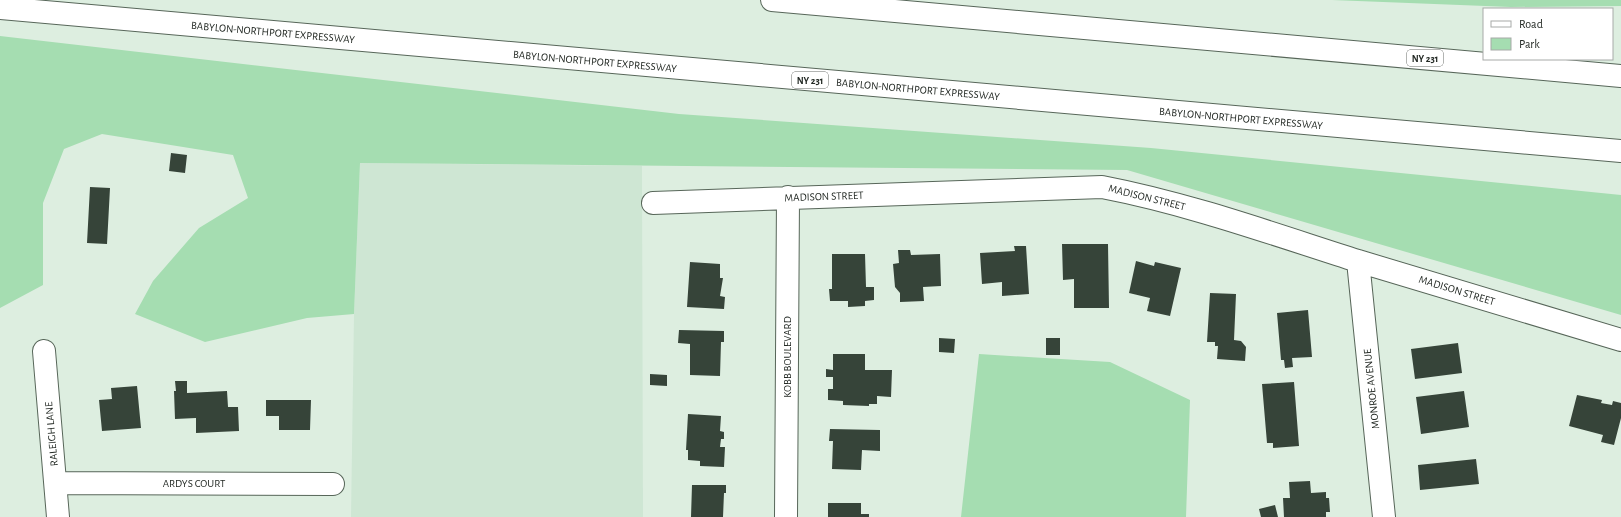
<svg xmlns="http://www.w3.org/2000/svg" width="1621" height="517" viewBox="0 0 1621 517" font-family="'Alegreya Sans',sans-serif">
	<rect width="100%" height="100%" fill="#ddeee0"/>
	<path fill="#cee6d3" d="M360 163 642 166 643 517H351L354 314Z"/>
	<path fill="#a5ddb1" d="M1332 0H1621V6L1511 7Z
		M0 36 679 114 1151 148 1621 195V315L1127 170 360 163 354 314 307 318 205 342 135 314 153 281 199 228 248 198 233 155 102 134 64 149 43 203V285L0 308Z
		M979 354 1110 362 1190 400 1186 517H961Z"/>
	<path fill="#364439" d="M171 153 187 155 185 173 169 171Z
		M90 187 110 188 107 244 87 243Z
		M1062 244H1108L1109 308H1074V279L1063 280Z
		M1014 246H1026L1029 294 1002 296V282L982 284 980 253 1015 251Z
		M898 250H910L911 255 940 254 941 286 923 287 924 301 900 302V293L895 287 893 264 899 263Z
		M832 254H865L866 287H874V300L865 301V306L848 307V301H830L829 289H832Z
		M1136 261 1154 266 1155 262 1181 268 1170 316 1147 311 1150 298 1129 293Z
		M690 262 720 264V278H723L720 296 725 297 724 309 687 307Z
		M1210 293 1236 294 1234 340 1241 341 1246 347 1245 361 1217 359 1218 346H1215V342H1207Z
		M1308 310 1312 357 1292 358 1293 367 1285 368 1284 360H1281L1277 313Z
		M679 330 724 331V342H721L720 376 690 375V344L678 343Z
		M939 338 955 339 954 353 939 352Z
		M1046 338H1060V355H1046Z
		M1458 343 1462 373 1415 379 1411 349Z
		M833 354H865V370H892L891 397 877 396V404H869V406L843 405V401L828 400V389H833V377H826V369L833 370Z
		M650 374 667 375V386L650 385Z
		M175 381H187V393L227 391 228 407H238L239 431 196 433V418L175 419 174 391H176Z
		M1294 382 1299 446 1273 448V443H1267L1262 384Z
		M137 386 141 428 102 431 99 400 112 399 111 388Z
		M1464 391 1469 427 1421 434 1416 397Z
		M1577 395 1602 400 1601 403 1612 405 1613 401 1621 403V418L1614 445 1601 442 1603 435 1569 426Z
		M266 400H311L310 430H279V416H266Z
		M688 414 721 416 720 431 724 432V439H721L720 447H725L724 467 700 466V461L688 460V450H686Z
		M830 429 880 430V451L862 450 861 470 832 469 833 441H829Z
		M1476 459 1479 484 1420 490 1418 465Z
		M1310 481 1311 493 1326 492V498H1329L1330 512H1326V517H1284L1283 498H1290L1289 482Z
		M692 485H726V493H724L723 517H691Z
		M828 503H861V514H869V517H828Z
		M1275 505 1278 517H1261L1259 509Z"/>
	<g fill="none" stroke-linecap="round" stroke-linejoin="round">
		<g stroke="#576659" stroke-width="24">
			<path id="minor" d="M653 203 1102 187C1190 204 1273 234 1358 261 1445 288 1533 313 1621 340
				M1358 261 1384 517
				M44 351 58 517
				M56 483 333 484
				M786 517 788 197"/>
		</g>
		<g stroke="#576659" stroke-width="24">
			<path id="major" d="M772 0 1621 76
				M0 8 1621 151"/>
		</g>
		<use href="#minor" stroke="#fff" stroke-width="22"/>
		<use href="#major" stroke="#fff" stroke-width="22"/>
	</g>
	<g text-anchor="middle" stroke-width="4" stroke-linejoin="round" paint-order="stroke">
		<g fill="#fff" stroke="#666a66" stroke-width="1">
			<rect x="1407" y="50" width="36" height="16" rx="3"/>
			<rect x="792" y="72" width="36" height="16" rx="3"/>
		</g>
		<g font-size="10" font-weight="bold" fill="#242a25">
			<text x="1425" y="62">NY 231</text>
			<text x="810" y="84">NY 231</text>
		</g>
		<g font-size="11" fill="#242a25" stroke="#fff">
			<text transform="translate(273 32) rotate(5)" y="4">BABYLON-NORTHPORT EXPRESSWAY</text>
			<text transform="translate(595 61) rotate(5)" y="4">BABYLON-NORTHPORT EXPRESSWAY</text>
			<text transform="translate(918 89) rotate(5)" y="4">BABYLON-NORTHPORT EXPRESSWAY</text>
			<text transform="translate(1241 118) rotate(5)" y="4">BABYLON-NORTHPORT EXPRESSWAY</text>
			<text transform="translate(824 196) rotate(-2)" y="4">MADISON STREET</text>
			<text transform="translate(1147 197) rotate(14)" y="4">MADISON STREET</text>
			<text transform="translate(1457 290) rotate(17)" y="4">MADISON STREET</text>
			<text transform="translate(787 357) rotate(-90)" y="4">KOBB BOULEVARD</text>
			<text transform="translate(1371 389) rotate(-96)" y="4">MONROE AVENUE</text>
			<text transform="translate(51 434) rotate(-95)" y="4">RALEIGH LANE</text>
			<text x="194" y="487">ARDYS COURT</text>
		</g>
	</g>
	<rect x="1483" y="8" width="130" height="52" fill="#ffffff" stroke="#a7aaa8"/>
	<rect x="1491" y="21" width="20" height="6" fill="#ffffff" stroke="#a7aaa8"/>
	<text x="1519" y="28" font-size="12" fill="#242a25">Road</text>
	<rect x="1491" y="38" width="20" height="12" fill="#a5ddb1" stroke="#a7aaa8"/>
	<text x="1519" y="48" font-size="12" fill="#242a25">Park</text>
</svg>
